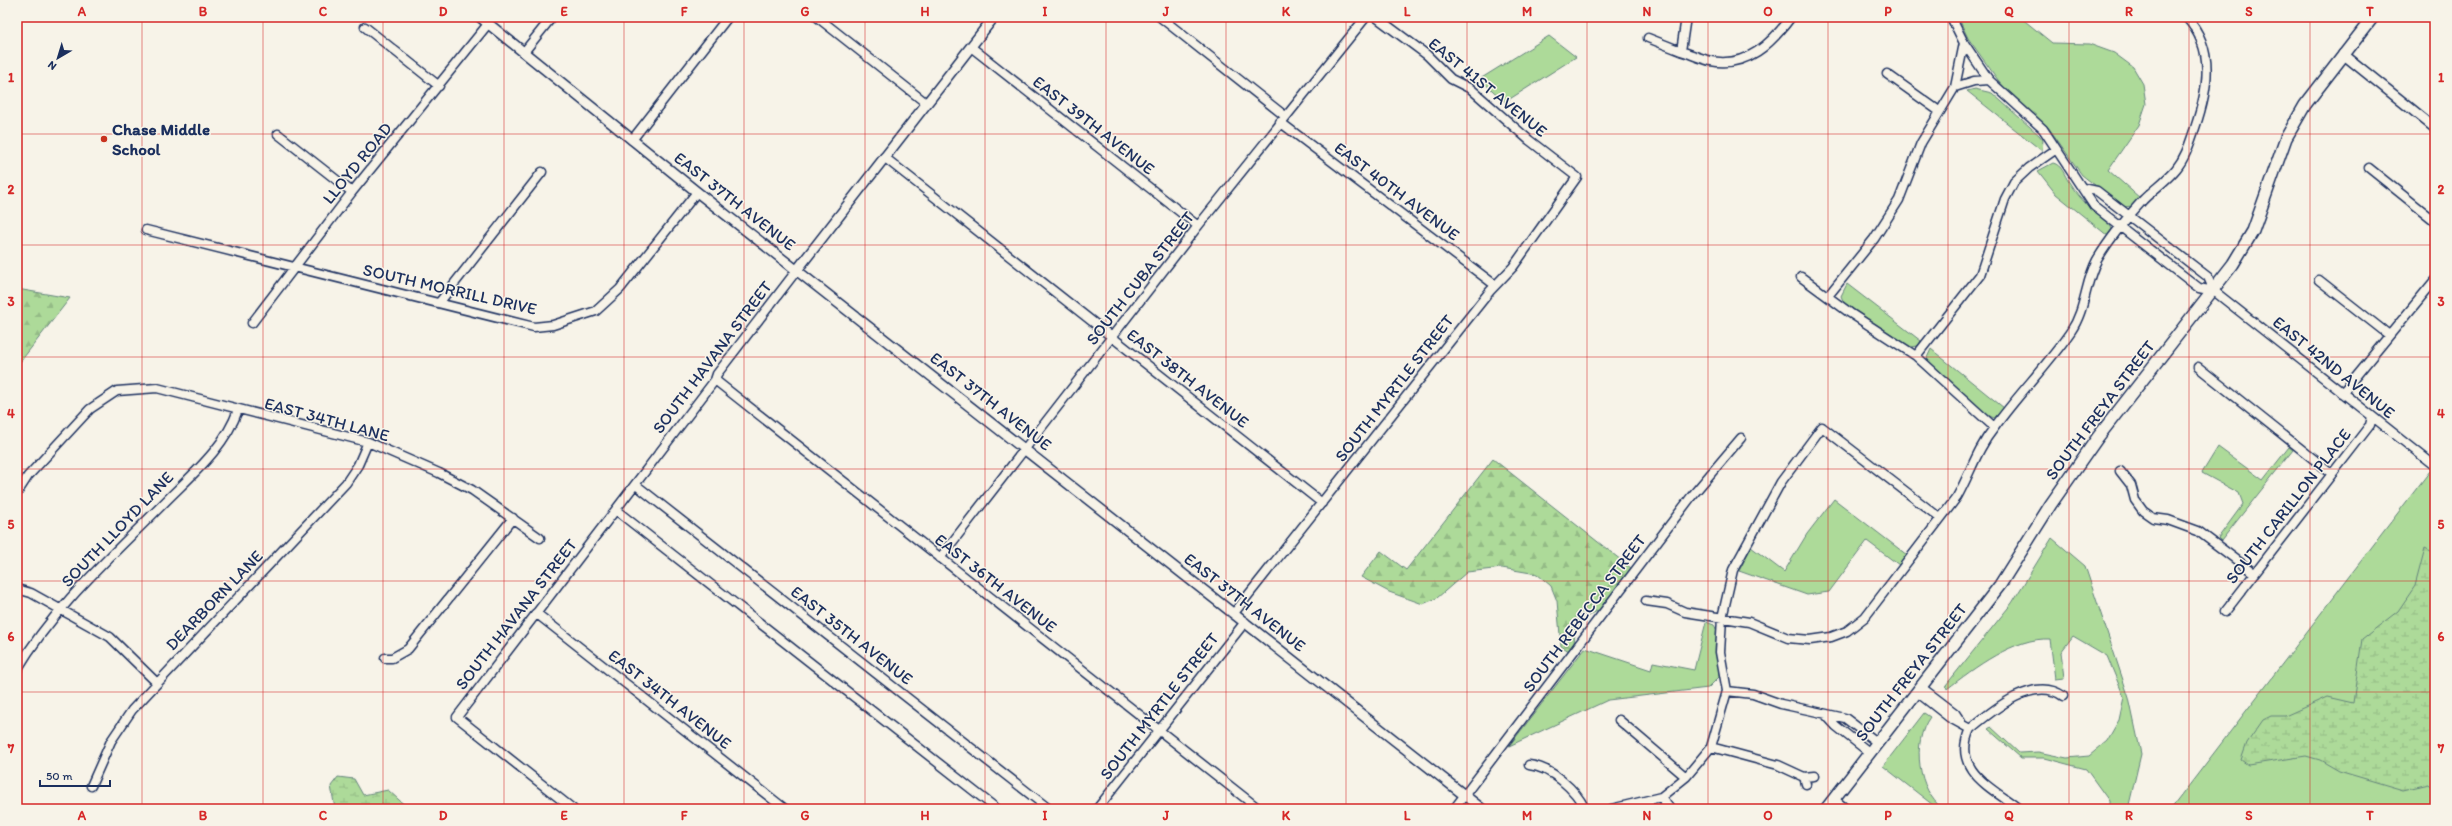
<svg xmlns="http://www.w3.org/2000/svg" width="2452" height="826" viewBox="0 0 2452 826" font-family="Itim,sans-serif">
	<defs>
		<pattern id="forest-firs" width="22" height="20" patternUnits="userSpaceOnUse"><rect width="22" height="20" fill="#adda99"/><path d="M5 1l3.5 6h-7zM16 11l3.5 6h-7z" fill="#94bb86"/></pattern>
		<pattern id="wetland-marsh" width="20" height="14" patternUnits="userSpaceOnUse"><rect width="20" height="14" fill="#adda99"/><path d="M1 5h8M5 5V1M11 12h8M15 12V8" fill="none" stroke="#94bb86"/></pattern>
	</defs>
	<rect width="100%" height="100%" fill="#f7f3e8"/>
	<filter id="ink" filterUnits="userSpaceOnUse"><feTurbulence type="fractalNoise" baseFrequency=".025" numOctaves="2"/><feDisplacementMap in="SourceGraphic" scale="8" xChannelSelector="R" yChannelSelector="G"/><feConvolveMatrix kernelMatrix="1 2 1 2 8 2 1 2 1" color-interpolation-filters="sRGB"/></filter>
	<g filter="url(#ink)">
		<path fill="#adda99" stroke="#64847c" d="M1958 17H2020L2052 43 2089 44 2114 53 2133 67 2143 84 2146 104 2139 125 2108 170 2140 198 2133 206 2123 207 2082 175 2048 127 2013 98 1998 80 1968 38Z
			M1549 36 1576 57 1505 102 1480 79Z
			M1975 89 1992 93 2039 135 2043 140 2042 151 1967 91Z
			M2053 163C2062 165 2064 175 2069 182 2080 200 2094 212 2110 225L2112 229 2108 236 2056 194 2038 171Z
			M1847 284 1921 341 1918 346 1911 347 1844 303 1841 296Z
			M1931 349 2004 408 1994 418 1985 414 1930 363 1927 358Z
			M2218 447 2263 480 2289 447 2293 450 2221 541 2218 538 2243 504 2239 493 2202 473Z
			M2430 471 2435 475V809H2171Z
			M1834 499 1907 555 1899 565 1867 541 1829 592 1807 595 1739 571 1751 547 1784 572 1807 534Z
			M2052 538 2085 566 2129 698 2141 754 2128 809H2109V801L2086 769 2044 758H2021L1988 729 1991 727 2019 753 2038 752 2067 758 2089 756 2107 741 2119 720 2124 697 2107 656 2073 636 2061 652 2064 678 2055 679 2050 639C2015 637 1974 668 1947 689L1946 685 2012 603Z
			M1706 622 1714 625 1719 634V677L1708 688 1608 700 1509 746 1585 648 1651 670 1653 662 1694 670Z
			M1924 713 1930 717C1911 743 1918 790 1943 809H1938L1883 766Z"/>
		<path fill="url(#forest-firs)" stroke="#64847c" d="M17 289 70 298 17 366Z
			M1493 459 1631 568 1599 610 1584 618 1575 632 1574 644 1569 651 1561 646 1557 601 1551 586 1537 574 1502 568 1467 572 1437 598 1423 604 1389 592 1361 577 1381 551 1406 570Z"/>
		<path fill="url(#wetland-marsh)" stroke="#64847c" d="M2425 548 2435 553V790L2429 784 2403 790 2339 771 2320 760 2306 756 2248 765 2241 760 2247 743 2263 720 2271 716H2285L2327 697 2353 703 2362 639 2398 611 2415 586Z
			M338 777 354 779 363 795 388 790 409 809H335L331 786Z"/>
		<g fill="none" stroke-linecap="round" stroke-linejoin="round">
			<g stroke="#1b2f5e" stroke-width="11">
				<path id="minor" d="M817 17 926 103
					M1160 17 1285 116
					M1951 17 1964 43 1989 80 2043 129 2094 206 2199 288 2214 291
					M365 27 439 86
					M1648 38 1681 51 1686 17
					M971 47 1198 226
					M1681 51C1691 54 1701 59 1711 61 1747 68 1772 43 1791 17
					M524 52 552 17
					M1887 74 1939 111
					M1955 87 1974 81 1989 80
					M1280 122 1495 285
					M278 134 352 192
					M632 140 728 17
					M884 157 1322 503
					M2369 168 2435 221
					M2083 188 2097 191 2208 277 2214 291 2435 466
					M146 230 534 327 553 325 596 311 620 289 697 192
					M1801 277 1850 313 1916 356 1994 427
					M2319 280 2389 335
					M1828 296 1874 239 1899 200 1921 143 1955 87 1964 43
					M439 303 542 172
					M252 323 352 192 488 24
					M1916 356 1980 275 2005 199 2014 182 2029 168 2055 150
					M2198 367 2331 473
					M715 380 1259 809
					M2342 393 2435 280
					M2120 471 2131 485 2135 500 2143 511 2153 518 2168 520 2198 531 2254 573
					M636 485 1049 809
					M17 493 28 476 90 409 117 391 157 388 368 442 439 473 472 490 540 538
					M617 511 997 809
					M940 558 1198 226 1366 17
					M17 589 31 593 110 637 156 682
					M1646 601 1667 604 1685 612 1749 622 1788 638 1810 640 1831 637 1847 631 1865 617 1957 497C1970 474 1977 449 1994 428 2018 394 2048 365 2071 331 2086 309 2085 282 2097 260 2108 241 2128 216 2143 200 2154 189 2167 180 2176 169 2186 157 2190 142 2195 128 2208 90 2216 49 2186 17
					M2225 612 2370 425 2372 417
					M536 613 785 809
					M1234 613 1490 291 1513 267 1577 177 1529 140 1471 89 1451 79 1427 55 1376 17
					M385 658H392L408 649 513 518
					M17 670C55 605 114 554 167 500 194 473 225 447 238 410
					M1921 687 1955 713 1961 722
					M1727 691 1753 694 1781 704 1845 718 1878 743
					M1917 692 1950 718 1970 729C1951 770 1991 787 2019 809
					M1825 714 1836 726 1870 753
					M1619 720 1686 777
					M1970 729C1993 710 2034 675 2063 696
					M1711 747 1778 765 1804 777 1806 784
					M1529 765C1551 767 1576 790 1585 809
					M1804 777 1814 776
					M91 786 111 741 132 710 346 483 358 465 368 442
					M1661 797 1670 809
					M1834 799 1846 809
					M573 809 457 717 715 380 717 374 797 270
					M1097 809 1245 622
					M1454 809 1691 497 1741 438
					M1611 809 1661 797 1686 777 1711 747 1727 691 1720 652 1722 618 1733 570 1781 482 1822 427 1940 518"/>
			</g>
			<g stroke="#1b2f5e" stroke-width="12">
				<path id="tertiary" d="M480 17 697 192 1482 809
					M2343 54 2435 128
					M797 270 994 17"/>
			</g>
			<g stroke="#1b2f5e" stroke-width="14">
				<path id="secondary" d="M1826 809 2000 585 2051 504 2098 437 2233 264 2253 231 2286 138 2305 105 2373 17"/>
			</g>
			<use href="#minor" stroke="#f7f3e8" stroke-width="8"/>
			<use href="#tertiary" stroke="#f7f3e8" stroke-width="9"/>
			<use href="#secondary" stroke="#f7f3e8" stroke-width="11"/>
		</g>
	</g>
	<path fill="none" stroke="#d62828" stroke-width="1" stroke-opacity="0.55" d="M142 17V809M263 17V809M383 17V809M504 17V809M624 17V809M744 17V809M865 17V809M985 17V809M1106 17V809M1226 17V809M1346 17V809M1467 17V809M1587 17V809M1708 17V809M1828 17V809M1948 17V809M2069 17V809M2189 17V809M2310 17V809M17 134H2435M17 245H2435M17 357H2435M17 469H2435M17 581H2435M17 692H2435"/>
	<circle fill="#c8321e" stroke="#f7f3e8" stroke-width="1.5" cx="104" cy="139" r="4"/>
	<g text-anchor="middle" stroke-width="3" stroke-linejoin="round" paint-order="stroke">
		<g font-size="17" fill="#1b2f5e" stroke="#f7f3e8">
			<text transform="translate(1488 87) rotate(39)" y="6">EAST 41ST AVENUE</text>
			<text transform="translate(1094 125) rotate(38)" y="6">EAST 39TH AVENUE</text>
			<text transform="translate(357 163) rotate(-51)" y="6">LLOYD ROAD</text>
			<text transform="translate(1397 191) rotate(37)" y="6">EAST 40TH AVENUE</text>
			<text transform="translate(735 201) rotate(38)" y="6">EAST 37TH AVENUE</text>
			<text transform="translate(1140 278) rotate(-52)" y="6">SOUTH CUBA STREET</text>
			<text transform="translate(450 289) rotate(13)" y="6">SOUTH MORRILL DRIVE</text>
			<text transform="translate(712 357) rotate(-53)" y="6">SOUTH HAVANA STREET</text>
			<text transform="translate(2334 367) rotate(39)" y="6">EAST 42ND AVENUE</text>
			<text transform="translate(1188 378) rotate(38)" y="6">EAST 38TH AVENUE</text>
			<text transform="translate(1394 388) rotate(-52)" y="6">SOUTH MYRTLE STREET</text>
			<text transform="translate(991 401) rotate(38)" y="6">EAST 37TH AVENUE</text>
			<text transform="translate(2100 410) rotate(-53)" y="6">SOUTH FREYA STREET</text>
			<text transform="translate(327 419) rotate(15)" y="6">EAST 34TH LANE</text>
			<text transform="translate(2288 506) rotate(-52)" y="6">SOUTH CARILLON PLACE</text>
			<text transform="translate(117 529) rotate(-46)" y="6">SOUTH LLOYD LANE</text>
			<text transform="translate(996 583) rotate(38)" y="6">EAST 36TH AVENUE</text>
			<text transform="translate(214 600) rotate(-46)" y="6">DEARBORN LANE</text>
			<text transform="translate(1245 602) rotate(38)" y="6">EAST 37TH AVENUE</text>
			<text transform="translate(1584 613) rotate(-53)" y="6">SOUTH REBECCA STREET</text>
			<text transform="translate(516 614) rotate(-52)" y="6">SOUTH HAVANA STREET</text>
			<text transform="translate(852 635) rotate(38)" y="6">EAST 35TH AVENUE</text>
			<text transform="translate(1911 672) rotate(-52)" y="6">SOUTH FREYA STREET</text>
			<text transform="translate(670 699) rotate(38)" y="6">EAST 34TH AVENUE</text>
			<text transform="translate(1159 706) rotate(-52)" y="6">SOUTH MYRTLE STREET</text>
		</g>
		<g font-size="17" font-weight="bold" fill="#1b2f5e" stroke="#f7f3e8" text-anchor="start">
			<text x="112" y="135">Chase Middle<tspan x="112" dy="20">School</tspan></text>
		</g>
	</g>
	<rect width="2452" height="826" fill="none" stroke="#f7f3e8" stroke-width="44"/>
	<g transform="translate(58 58) rotate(218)" stroke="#f7f3e8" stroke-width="3" paint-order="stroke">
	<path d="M0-3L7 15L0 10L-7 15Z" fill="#1b2f5e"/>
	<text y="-6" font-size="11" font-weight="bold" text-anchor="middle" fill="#1b2f5e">N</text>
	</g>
	<path d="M40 780v6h70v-6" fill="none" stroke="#1b2f5e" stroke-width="2"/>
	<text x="46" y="780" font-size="12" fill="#1b2f5e" stroke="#f7f3e8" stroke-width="3" paint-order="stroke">50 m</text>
	<rect x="22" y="22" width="2408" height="782" fill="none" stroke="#d62828" stroke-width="1.5"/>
	<g font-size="13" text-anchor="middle" font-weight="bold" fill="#d62828">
		<text x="82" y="16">A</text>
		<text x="203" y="16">B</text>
		<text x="323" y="16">C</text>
		<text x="443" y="16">D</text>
		<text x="564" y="16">E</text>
		<text x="684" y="16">F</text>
		<text x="805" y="16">G</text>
		<text x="925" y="16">H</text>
		<text x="1045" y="16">I</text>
		<text x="1166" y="16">J</text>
		<text x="1286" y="16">K</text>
		<text x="1407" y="16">L</text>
		<text x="1527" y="16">M</text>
		<text x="1647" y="16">N</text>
		<text x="1768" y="16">O</text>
		<text x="1888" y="16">P</text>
		<text x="2009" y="16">Q</text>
		<text x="2129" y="16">R</text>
		<text x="2249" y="16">S</text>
		<text x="2370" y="16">T</text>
		<text x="11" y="82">1</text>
		<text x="2441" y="82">1</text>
		<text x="11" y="194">2</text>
		<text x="2441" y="194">2</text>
		<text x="11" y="306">3</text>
		<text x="2441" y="306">3</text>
		<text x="11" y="418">4</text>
		<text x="2441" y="418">4</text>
		<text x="11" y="529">5</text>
		<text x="2441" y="529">5</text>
		<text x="11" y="641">6</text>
		<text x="2441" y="641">6</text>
		<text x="11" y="753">7</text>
		<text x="2441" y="753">7</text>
		<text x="82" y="820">A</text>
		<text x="203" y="820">B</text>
		<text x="323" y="820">C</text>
		<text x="443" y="820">D</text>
		<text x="564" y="820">E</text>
		<text x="684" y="820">F</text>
		<text x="805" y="820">G</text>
		<text x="925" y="820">H</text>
		<text x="1045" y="820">I</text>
		<text x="1166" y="820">J</text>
		<text x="1286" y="820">K</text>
		<text x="1407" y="820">L</text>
		<text x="1527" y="820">M</text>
		<text x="1647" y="820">N</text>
		<text x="1768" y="820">O</text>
		<text x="1888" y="820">P</text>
		<text x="2009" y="820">Q</text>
		<text x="2129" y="820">R</text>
		<text x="2249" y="820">S</text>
		<text x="2370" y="820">T</text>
	</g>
</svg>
